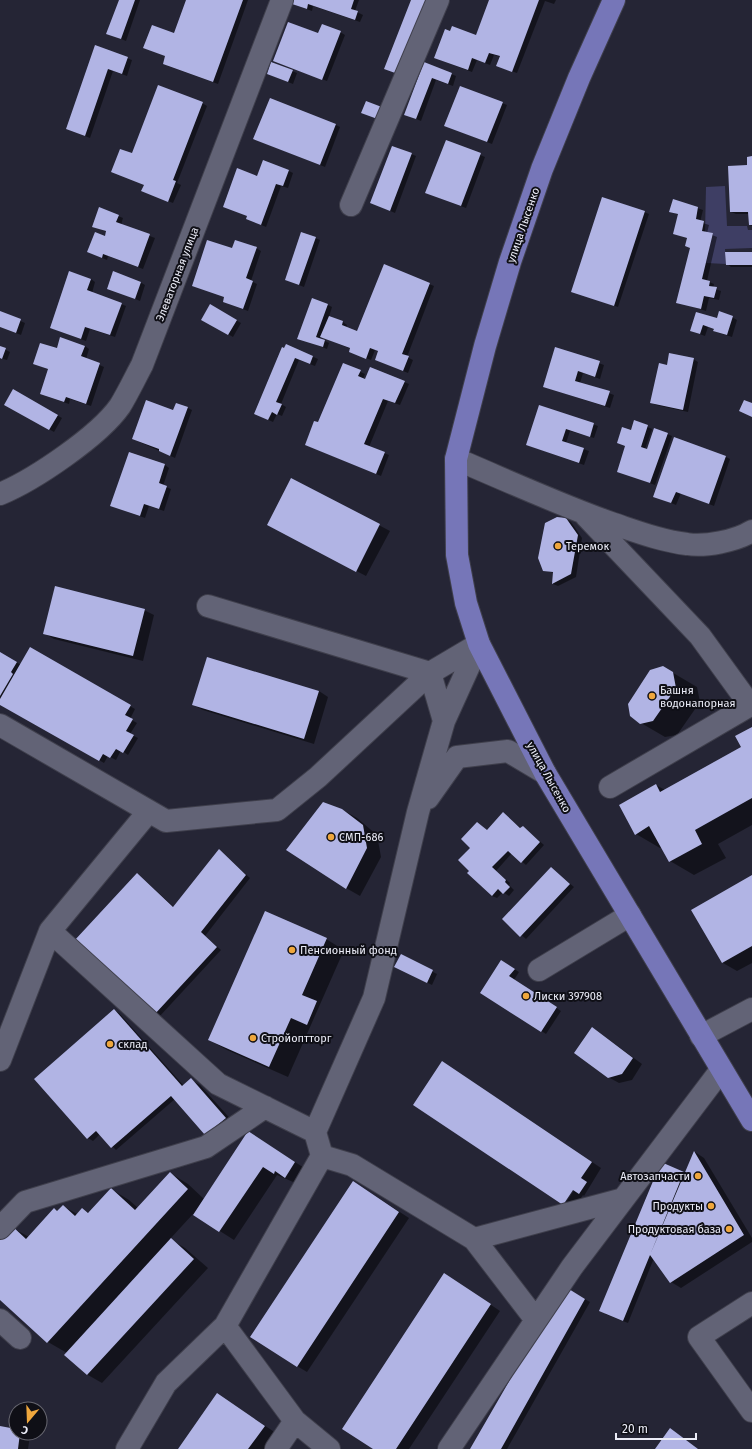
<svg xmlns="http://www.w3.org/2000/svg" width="752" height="1449" viewBox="0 0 752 1449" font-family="'Fira Sans',sans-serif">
	<rect width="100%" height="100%" fill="#252535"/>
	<path fill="#3e3e64" d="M725 186 727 226H747L748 230H752V248L725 249 726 264 706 263 713 233 705 232 706 187Z"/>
	<path fill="#0007" d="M120 0H140L126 41 107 33Z
		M187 0H248L218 84 168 66 166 56 145 48 175 34Z
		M291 0H359L355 11 363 15 360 22 313 6 312 11 295 5Z
		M490 0H556L554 4 545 1 517 73 502 68 501 57 494 55 490 65 477 60 472 72 440 60 476 36Z
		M340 32 345 35 327 81 279 63 319 35Z
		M95 47 132 60 127 76 113 71 90 138 67 129Z
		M424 63 456 76 453 86 436 80 421 121 405 114Z
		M292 71 297 73 293 84 273 76Z
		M202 103 207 106 177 183 181 185 173 203 147 193 132 154Z
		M502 103 507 105 492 144 446 126Z
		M336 125 340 127 325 167 259 141Z
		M446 141 485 157 466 208 431 195Z
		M411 154 416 156 395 213 372 203Z
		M752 157V226L750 225 749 214H736L731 212Z
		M289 171 293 173 288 188 281 186 266 227 248 219 258 177Z
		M673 200 703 210 700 222 709 225 707 233 717 237 707 281 714 284 713 288 721 291 719 300 709 298 706 311 678 302 691 248 688 239 674 233 679 215 670 211Z
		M644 212 649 214 618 307 572 291Z
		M118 216 123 218 121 225 155 238 143 269 108 256 107 260 88 252 105 237 107 232 93 226Z
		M315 238 320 240 304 287 291 282Z
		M256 248 261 251 251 281 257 284 248 311 229 304 233 250Z
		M752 253V267H731L727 264Z
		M384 266 434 286 407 357 413 360 408 373 381 362 379 352 375 350 371 360 355 354 351 349 322 337 321 339 329 343 327 349 299 338 328 305 332 307 329 317 343 322 347 325 346 328 358 333Z
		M91 279 95 282 92 293 126 306 115 337 90 329 86 341 51 328Z
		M140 282 145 285 140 301 112 289Z
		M210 305 241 323 233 337 202 319Z
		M0 312 25 323 21 335 0 327Z
		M697 313 718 319 732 317 737 320 732 337 719 333 714 331V329L708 327 705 336 691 331Z
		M286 345 318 359 315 366 299 360 281 404 286 407 282 416 277 414 273 422 260 416Z
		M85 346 89 349 86 359 104 367 91 406 70 399 69 404 46 396 49 370 34 363 57 349Z
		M0 347 10 352 7 360 0 358Z
		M556 348 604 365 600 379 583 373 580 383 614 395 610 408 544 387Z
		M693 359 698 362 688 412 656 405 651 402Z
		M343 364 365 374 363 379 366 380 404 382 409 384 400 405 388 401 369 447 389 455 381 476 306 445 319 423Z
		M13 391 62 418 54 432 5 404Z
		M539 406 598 426 594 438 570 431 566 443 589 451 584 465 527 445Z
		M188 408 192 410 175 458 133 439 174 411Z
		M635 422 652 429 645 449 648 450 667 434 672 436 655 485 618 471 626 447 618 443 631 432Z
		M726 457 730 459 714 506 681 493 676 505 654 496Z
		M165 465 169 468 163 486 171 489 164 511 149 506 145 518 111 506Z
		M292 479 390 531 366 576 278 530Z
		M566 519 571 522 582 538 576 577 558 586 553 584 554 573 544 570Z
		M144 610 154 615 143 661 54 639 44 633Z
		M30 649 135 709 130 719 137 723 130 734 138 738 128 755 121 750 116 760 108 756 104 763 0 703V653L21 665Z
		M663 667 697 687 700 702 677 735 665 737 641 723Z
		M319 691 328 697 314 744 203 710 193 705Z
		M752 728V825L718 844 726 858 694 875 670 861 662 847 660 848 636 834 656 785 665 790 743 747Z
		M341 809 357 818 377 835 381 857 360 896 346 888Z
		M503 814 521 828 523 827 527 830 544 845 526 865 512 853 496 871 510 883 509 885 514 890 509 896 503 892 497 898 492 896 470 871 472 847 478 823 487 831Z
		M219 850 250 878 205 936 221 950 159 1017 155 1015 138 874 174 907Z
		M551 868 574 887 526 939 503 919Z
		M752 876V963L737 971 723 963Z
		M326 939 344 950 288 1077 227 1050 209 1040Z
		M401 956 437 974 432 985 400 969Z
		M506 964 519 972 514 980 561 1011 546 1034 482 992Z
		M114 1010 119 1013 184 1086 191 1080 200 1085 235 1124 216 1140 175 1099 116 1150 100 1134 93 1141 88 1138Z
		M593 1028 642 1064 632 1080 619 1083 608 1077Z
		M452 1068 601 1168 584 1196 583 1195 573 1210 564 1205 575 1189Z
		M248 1132 309 1171 300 1185 277 1175 234 1240 193 1214 170 1239 185 1248 208 1268 102 1383 88 1375 66 1355 67 1353 48 1342 0 1299 11 1227 29 1237 63 1206 77 1214 82 1209 89 1213 111 1189 129 1200 138 1208 170 1173 188 1184 204 1199Z
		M695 1152 704 1158 752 1238V1242L681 1288 671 1282 654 1258 628 1323 605 1314 684 1172 686 1174Z
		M363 1188 409 1218 307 1372 297 1366Z
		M454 1280 500 1311 409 1449H375Z
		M564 1287 590 1302 507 1449H471Z
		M217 1394 282 1437 274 1449H179Z
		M0 1427 16 1430V1433H25L30 1436 28 1449H0Z"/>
	<path fill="#b1b4e4" d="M119 0H135L121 39 106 34Z
		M186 0H243L213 82 163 64 165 56 143 48 152 25 174 33Z
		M290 0H354L351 9 358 11 355 20 308 4 307 9 289 3Z
		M411 0H427L398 74 384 69Z
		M489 0H539L512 72 496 66 500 56 489 53 485 63 472 58 468 70 434 58 445 29 450 31 452 26 476 35Z
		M288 22 318 33 322 24 341 31 322 80 273 61Z
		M95 45 128 57 122 74 108 69 85 136 66 129Z
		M271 62 293 70 288 82 267 74Z
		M424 62 452 73 448 84 432 78 416 119 404 115Z
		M158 85 203 102 173 180 176 181 168 202 141 191 144 185 111 172 120 149 132 153Z
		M460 86 503 102 487 142 444 126Z
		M270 98 336 124 320 165 253 139Z
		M366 101 387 109 383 121 361 113Z
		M446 140 481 153 461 206 425 193Z
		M392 146 412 153 390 211 370 203Z
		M752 156V225H749L748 212H730L728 166 747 165V157Z
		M263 160 289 170 283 186 276 184 261 225 246 219 247 216 223 207 237 168 257 176Z
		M602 197 645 211 614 306 571 292Z
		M673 199 698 207 696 219 704 221 702 231 713 233 702 279 710 281 709 286 717 287 714 298 704 296 701 309 676 303 690 248 685 246 687 238 673 234 678 214 669 212Z
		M99 207 119 215 116 222 150 234 138 267 103 254 102 258 87 252 95 232 105 236 106 231 92 227Z
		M301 232 316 237 299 285 285 280Z
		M207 240 232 248 235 240 257 247 246 278 253 281 243 309 223 302 224 297 192 286Z
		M725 252H752V265H726Z
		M384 264 430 283 402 354 409 356 403 371 375 360 378 351 370 348 366 359 349 352 350 348 320 337 329 316 343 321 342 325 357 331Z
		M69 271 91 279 87 290 122 303 110 335 85 327 81 339 50 328Z
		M113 271 141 282 135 299 107 289Z
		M312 298 328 304 316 337 325 340 323 347 297 339Z
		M210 304 237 320 228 335 201 320Z
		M0 311 21 319 16 333 0 327Z
		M719 311 733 316 727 335 713 331 714 329 703 325 700 334 690 331 696 312 717 318Z
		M60 337 85 346 81 356 100 363 86 404 66 397 64 402 40 394 48 369 33 364 40 343 57 348Z
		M286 344 313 356 310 364 295 358 276 402 282 404 277 415 272 412 268 420 254 414 282 347 284 348Z
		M0 346 6 348 2 359 0 358Z
		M555 347 600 361 595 377 578 371 575 381 610 391 605 406 543 387Z
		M669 353 694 358 683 410 650 403 659 363 667 365Z
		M343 363 361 370 358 376 365 379 370 367 405 381 395 403 383 399 364 444 385 452 376 474 305 445 314 421 318 422Z
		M13 389 58 415 49 430 4 405Z
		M146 400 173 410 176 403 188 407 170 456 159 451V449L132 439Z
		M744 400 752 403V417L739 411Z
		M539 405 594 423 590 437 566 429 562 441 584 448 579 463 526 445Z
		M634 420 648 425 641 447 647 449 654 428 668 433 650 483 617 472 625 446 617 443 622 427 631 430Z
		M674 437 726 456 709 504 676 492 671 503 653 497Z
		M129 452 165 464 159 483 167 486 159 509 144 504 140 516 110 506Z
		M291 478 380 524 356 572 267 525Z
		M557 517 566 518 578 535 571 574 552 584 553 572 543 571 538 558 545 523Z
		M55 586 145 609 133 656 43 634Z
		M30 647 131 705 125 715 133 719 126 731 134 735 123 753 116 749 110 758 103 754 99 761 0 705V699Z
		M0 652 17 662 11 672 13 674 0 696Z
		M207 657 319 691 304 739 192 705Z
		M663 666 673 672 676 688 653 721 640 724 630 716 628 704 650 670Z
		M752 727V798L695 830 702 844 669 862 649 826 635 835 619 805 656 784 660 792 741 747 735 736Z
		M323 802 342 809 363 825 367 848 346 889 286 850Z
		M503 812 520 828 523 826 540 842 521 863 508 851 492 867 506 880 505 882 510 887 503 894 498 889 492 896 467 873 469 871 458 860 470 848 461 839 477 822 487 830Z
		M219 849 246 875 201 932 217 947 154 1015 74 941 137 873 173 907Z
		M551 867 570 884 520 937 502 919Z
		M752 875V946L722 963 691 910Z
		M265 911 327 938 302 995 317 1001 307 1025 291 1018 269 1067 208 1040Z
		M401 954 433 970 427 983 394 967Z
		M501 960 515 969 509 976 557 1007 541 1032 480 993Z
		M114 1009 182 1086 191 1078 226 1118 205 1135 171 1096 111 1148 96 1131 87 1139 34 1079Z
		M592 1027 633 1058 622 1074 608 1078 574 1053Z
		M442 1061 592 1162 581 1178 587 1182 579 1194 573 1190 563 1205 413 1105Z
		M248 1131 295 1162 285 1178 275 1171 274 1174 263 1167 219 1232 193 1215Z
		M694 1151 744 1235 670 1283 650 1255Z
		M661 1162 684 1172 623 1321 599 1311Z
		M170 1172 188 1189 47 1343 0 1300V1237L11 1225 26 1239 54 1208 57 1211 63 1205 75 1216 82 1208 88 1213 111 1188 135 1210Z
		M353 1181 399 1212 297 1367 250 1337Z
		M171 1238 194 1259 87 1375 64 1355Z
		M444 1273 491 1304 396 1449H373L342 1429Z
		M564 1286 585 1299 501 1449H470Z
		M217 1393 265 1426 248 1449H178Z
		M0 1426 16 1429V1433H20L18 1449H0Z
		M670 1428 698 1449H655Z"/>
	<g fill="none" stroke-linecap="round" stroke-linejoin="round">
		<g stroke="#3f3f4c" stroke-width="24">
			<path id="minor" d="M351 205 438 0
				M456 459C508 481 560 505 614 524 638 532 662 541 687 544 705 547 736 541 752 531
				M0 494C34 480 99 436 120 406 128 393 135 378 142 365L282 0
				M586 516 700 636 750 705
				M208 606 430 673 444 721
				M0 725 166 821 277 810 318 777 430 673 479 644
				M610 787 752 704
				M428 798 457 757 508 751 545 773
				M149 811 50 931 218 1084 315 1132
				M539 970 630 915
				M701 1036 752 1009
				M0 1060 50 931
				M322 1156 352 1165 474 1239 623 1199
				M0 1228 25 1202 206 1147 265 1107
				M474 1239 536 1320
				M752 1303 699 1337 752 1411
				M0 1320 20 1338
				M225 1326 295 1421 329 1449
				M127 1449 166 1383 225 1326 322 1156 315 1132 374 998 418 812 444 721 479 644
				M276 1449 295 1421
				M449 1449 572 1267 721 1070"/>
		</g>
		<g stroke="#3f3f4c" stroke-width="24">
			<path id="major" d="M614 0 579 78 542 169 510 262 485 346 456 459 457 555 466 603 479 644 545 773 752 1120"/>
		</g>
		<use href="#minor" stroke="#626376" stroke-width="22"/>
		<use href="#major" stroke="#7676b8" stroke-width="22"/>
	</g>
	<g fill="#efa73d" stroke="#0f0f16" stroke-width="1.5">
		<circle cx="558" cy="546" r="4"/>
		<circle cx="652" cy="696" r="4"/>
		<circle cx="331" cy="837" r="4"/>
		<circle cx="292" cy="950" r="4"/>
		<circle cx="526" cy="996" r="4"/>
		<circle cx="253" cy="1038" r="4"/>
		<circle cx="110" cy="1044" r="4"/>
		<circle cx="698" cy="1176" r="4"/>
		<circle cx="711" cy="1206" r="4"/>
		<circle cx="729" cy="1229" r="4"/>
	</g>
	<g text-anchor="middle" stroke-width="4" stroke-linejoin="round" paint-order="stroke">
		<g font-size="11" fill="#ebecf7" stroke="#0f0f16">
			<text transform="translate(523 225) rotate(-71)" y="4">улица Лысенко</text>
			<text transform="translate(177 274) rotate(-69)" y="4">Элеваторная улица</text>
			<text transform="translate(549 777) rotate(61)" y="4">улица Лысенко</text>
		</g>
		<g font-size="11" fill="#ebecf7" stroke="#0f0f16" text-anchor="start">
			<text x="566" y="550">Теремок</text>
			<text x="660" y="694">Башня<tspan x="660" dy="13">водонапорная</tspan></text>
			<text x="339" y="841">СМП-686</text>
			<text x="300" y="954">Пенсионный фонд</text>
			<text x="534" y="1000">Лиски 397908</text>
			<text x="261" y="1042">Стройоптторг</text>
			<text x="118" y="1048">склад</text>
			<text x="690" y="1180" text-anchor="end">Автозапчасти</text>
			<text x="703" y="1210" text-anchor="end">Продукты</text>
			<text x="721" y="1233" text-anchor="end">Продуктовая база</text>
		</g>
	</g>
	<g transform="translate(28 1421) rotate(199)"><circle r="19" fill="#0f0f16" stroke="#676770"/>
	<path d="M0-3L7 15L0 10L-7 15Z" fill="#efa73d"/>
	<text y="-6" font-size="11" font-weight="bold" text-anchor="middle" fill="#ebecf7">С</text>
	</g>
	<path d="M616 1433v6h80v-6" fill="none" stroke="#ebecf7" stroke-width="2"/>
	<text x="622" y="1433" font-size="12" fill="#ebecf7" stroke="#0f0f16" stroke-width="3" paint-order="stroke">20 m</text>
</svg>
